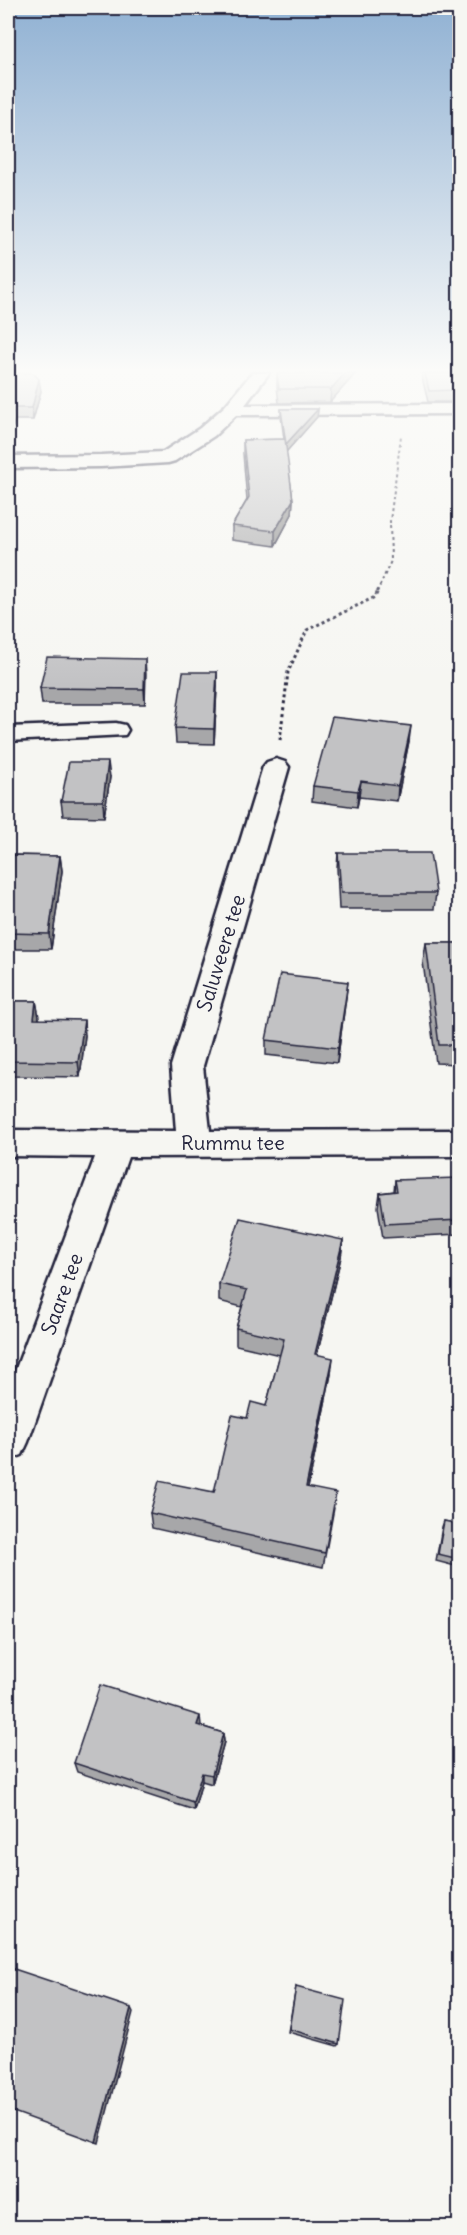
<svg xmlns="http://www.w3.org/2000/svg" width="467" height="2235" viewBox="0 0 467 2235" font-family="Delius,sans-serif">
	<rect width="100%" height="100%" fill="#f6f6f2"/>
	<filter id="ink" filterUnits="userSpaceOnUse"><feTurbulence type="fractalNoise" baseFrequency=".0167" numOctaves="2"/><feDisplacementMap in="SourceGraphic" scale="12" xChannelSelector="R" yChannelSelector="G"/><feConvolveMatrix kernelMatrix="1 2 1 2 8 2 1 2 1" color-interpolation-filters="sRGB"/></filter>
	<g filter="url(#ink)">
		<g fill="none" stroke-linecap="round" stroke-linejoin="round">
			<g stroke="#22223b" stroke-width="5">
				<path id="street" d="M252 373H269L245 405 460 404V414L236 415 214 436 175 461 168 463 101 467 8 468V456L101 455 163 452 200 428 225 406Z
					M116 723 125 725 128 730 125 735 8 741V727Z
					M276 759 285 762 289 767 203 1066 210 1131 460 1130V1156L128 1157 28 1442 22 1455 8 1460V1390L95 1157 8 1156V1130L176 1131 171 1066 263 767 267 762Z"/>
			</g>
			<path stroke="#22223b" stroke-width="2" stroke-dasharray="3 3" stroke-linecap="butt" d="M377 592 391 561 390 521 401 436"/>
			<path stroke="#22223b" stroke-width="3" stroke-dasharray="3 3" stroke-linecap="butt" d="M280 740 288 672 307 630 375 597 378 591"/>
			<use href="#street" fill="#f6f6f2" fill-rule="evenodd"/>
		</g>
		<path fill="#a7a7a9" stroke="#22223b" stroke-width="1.5" d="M8 373 41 391 33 420H15L13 427H8Z
			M356 373 330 402 279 403 277 387V374Z
			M421 373H453L456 390 455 402H428Z
			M281 409H318L317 417 286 452 293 500 292 514 275 546 232 540V526L247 500 243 454V440L284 439 281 417Z
			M145 659V704H42L40 688Z
			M217 672V687L214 744 176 743 175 728Z
			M409 741 397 801 359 797 357 807 312 801 313 786Z
			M110 777 104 817 63 816 61 801Z
			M338 853 436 893 434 909H339L337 868Z
			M8 855 60 856 62 871 51 949H8Z
			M426 943H459V1064L436 1063 423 962Z
			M346 997 337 1063 266 1055V1040Z
			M8 1001H36L39 1019 85 1035 80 1077 8 1076Z
			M395 1180 459 1187V1234L383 1238 378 1207 380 1193 394 1191Z
			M343 1240 341 1257 317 1355 331 1374 308 1488 334 1508 323 1567 152 1528 150 1513 214 1492 247 1418 266 1406 280 1355 236 1345V1328L242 1307 219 1301V1284Z
			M444 1521 459 1524V1567L436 1561 442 1527Z
			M201 1726 223 1733 224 1742 212 1784 202 1781 194 1810 77 1772 74 1763Z
			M296 1987 339 2044 337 2046 288 2032Z"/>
		<path fill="#888889" stroke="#22223b" stroke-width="1.5" d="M345 373H356L330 402 331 389Z
			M39 379 41 391 33 420 32 408Z
			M13 408 15 420 13 427 11 415Z
			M318 409 317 417 286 452V444Z
			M8 477 9 489 8 492Z
			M293 500 292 514 275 546V531Z
			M145 659 146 674 145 704 144 689Z
			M217 672V687L214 744V729Z
			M411 726 409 741 397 801 398 786Z
			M108 762 110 777 104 817 103 801Z
			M361 781 359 797 357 807 358 791Z
			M60 856 62 871 51 949 49 934Z
			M348 982 346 997 337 1063 338 1048Z
			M36 1001 39 1017 36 1034 34 1019Z
			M84 1020 85 1035 80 1077 78 1062Z
			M343 1240 341 1257 313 1371 315 1354Z
			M333 1358 331 1374 305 1502 306 1487Z
			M200 1716 201 1725 198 1734 197 1725Z
			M223 1733 224 1742 212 1784V1775Z
			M202 1773V1781L194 1810 193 1802Z
			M131 2008 133 2012 99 2143 96 2142Z"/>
		<path fill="#c2c2c4" stroke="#22223b" stroke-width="1.5" d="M8 373H33L39 379 32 408H13L11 415H8Z
			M278 373H345L331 389H279L277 374Z
			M425 373H453L456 390 429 391Z
			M281 409H318L286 444Z
			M285 439 293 500 275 531 232 526 249 497 243 440Z
			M47 657 145 659 144 689 40 688Z
			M183 672H217L214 729 175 728Z
			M332 717 411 726 398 786 361 781 358 791 313 786Z
			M69 762H108L103 801H61Z
			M338 853H430L436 893H341Z
			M8 855 60 856 49 934 8 933Z
			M426 943H459V1045H439Z
			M280 974 348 982 338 1048 266 1040Z
			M8 1001H36L34 1019 84 1020 78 1062 8 1061Z
			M458 1178 459 1187V1220L385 1224 380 1193 397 1191 395 1180Z
			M240 1218 343 1240 315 1354 333 1358 306 1487 336 1493 325 1553 150 1513 159 1481 214 1492 232 1415 247 1418 251 1402 266 1406 284 1339 236 1328 247 1290 219 1284Z
			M444 1521 459 1524V1559L438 1554Z
			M100 1685 200 1716 197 1725 223 1733 212 1775 202 1773 193 1802 74 1763Z
			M8 1967 131 2008 96 2142 8 2110Z
			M296 1987 345 2000 339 2044 289 2029Z"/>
	</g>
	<linearGradient id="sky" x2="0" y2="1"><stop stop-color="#90b1d3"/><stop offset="0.54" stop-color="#fbfbf9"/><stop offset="1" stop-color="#fbfbf9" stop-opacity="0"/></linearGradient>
	<rect width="467" height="686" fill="url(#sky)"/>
	<g text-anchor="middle" stroke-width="4.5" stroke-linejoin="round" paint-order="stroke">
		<g font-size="20" fill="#22223b" stroke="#f6f6f2">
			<text transform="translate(221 953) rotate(-73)" y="7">Saluveere tee</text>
			<text x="233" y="1150">Rummu tee</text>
			<text transform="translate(62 1294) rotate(-70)" y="7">Saare tee</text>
		</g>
	</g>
	<rect width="467" height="2235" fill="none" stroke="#f6f6f2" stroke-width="30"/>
	<rect x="15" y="15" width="437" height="2205" fill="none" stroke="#22223b" stroke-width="2" filter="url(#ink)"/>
</svg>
